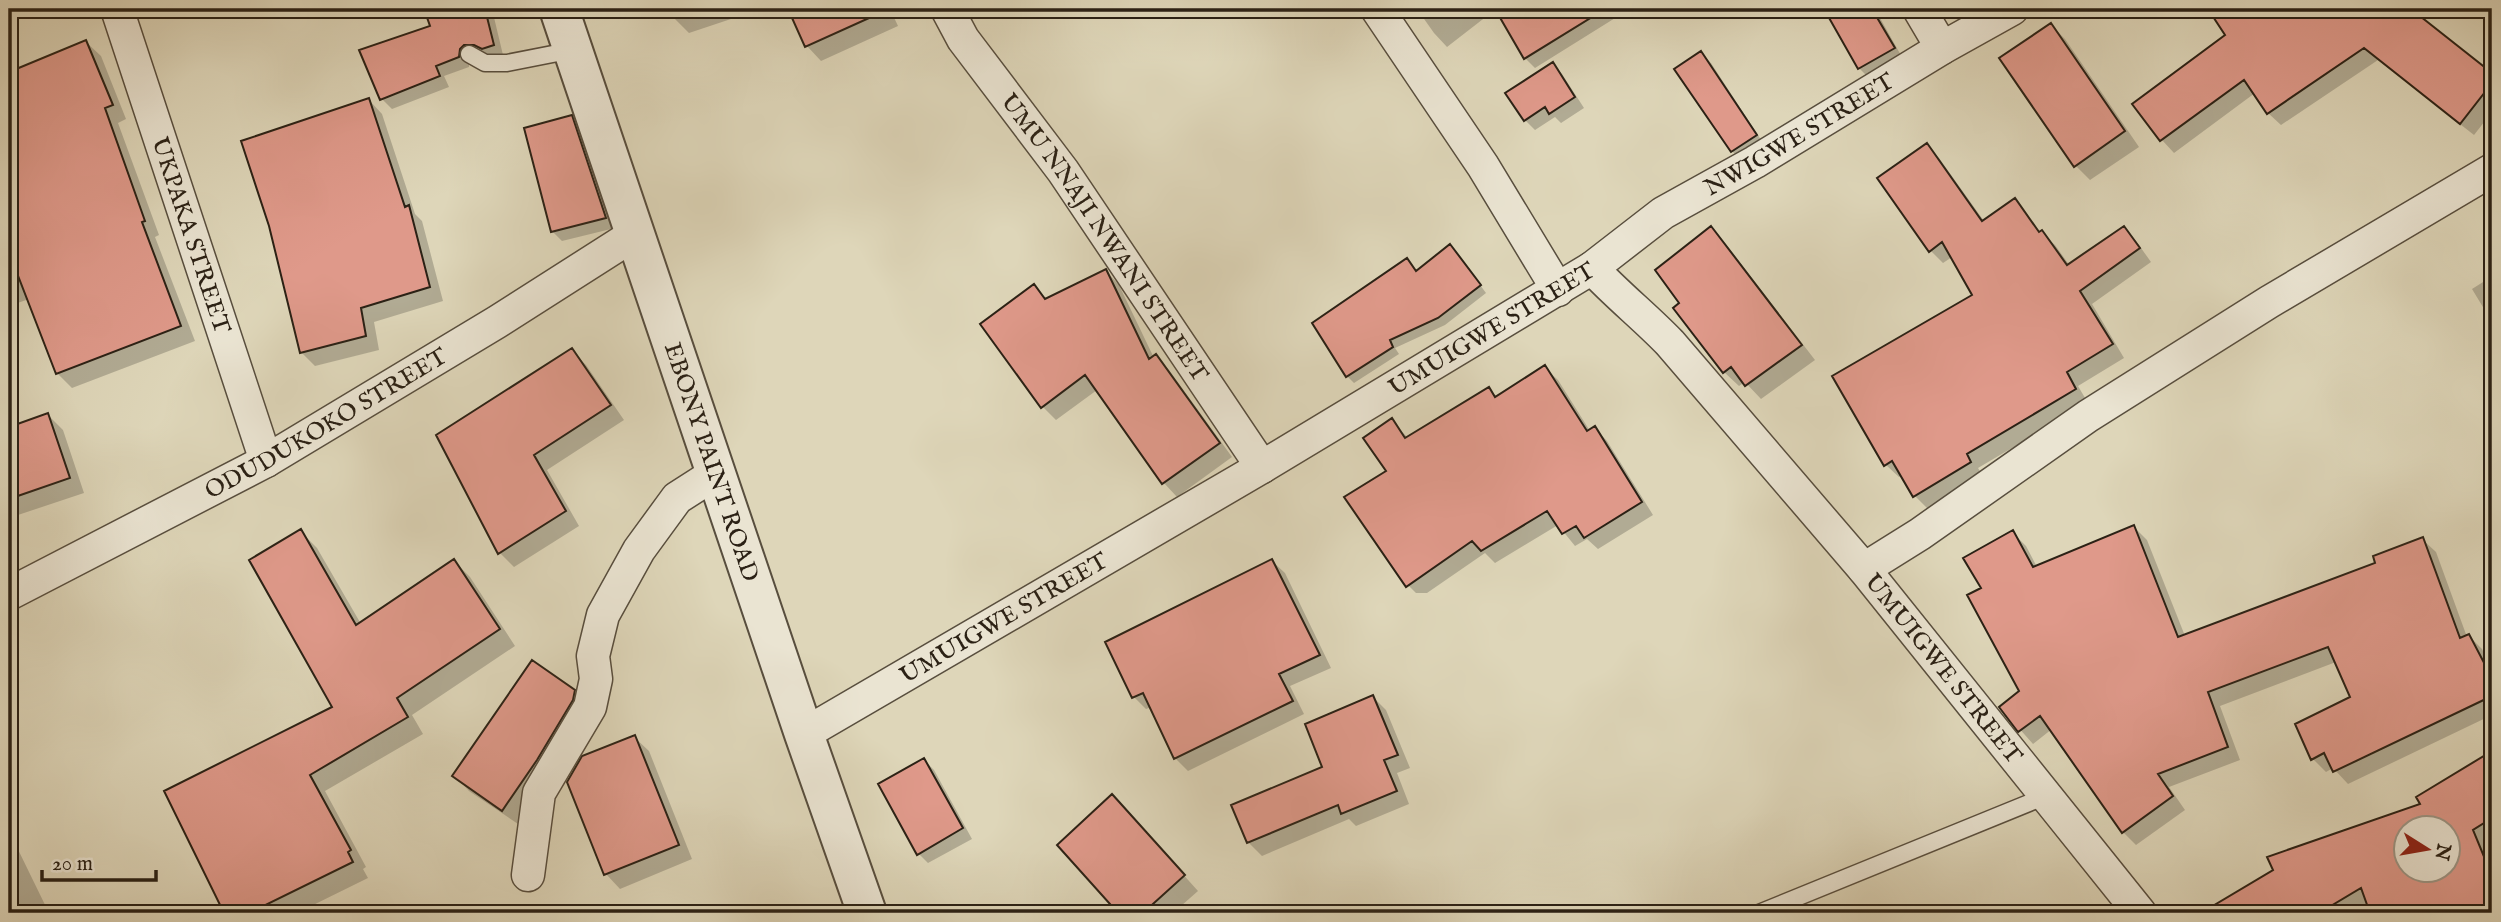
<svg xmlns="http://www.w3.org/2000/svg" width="2501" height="922" viewBox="0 0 2501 922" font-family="'IM FELL English',serif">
	<rect width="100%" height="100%" fill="#ded6b9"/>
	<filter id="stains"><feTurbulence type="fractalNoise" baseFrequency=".00286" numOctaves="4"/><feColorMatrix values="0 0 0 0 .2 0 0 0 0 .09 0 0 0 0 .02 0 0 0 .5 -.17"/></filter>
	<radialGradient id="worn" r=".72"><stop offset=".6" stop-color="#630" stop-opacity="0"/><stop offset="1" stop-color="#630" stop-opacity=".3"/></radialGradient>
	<path fill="#0003" fill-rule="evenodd" d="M426 9H492L503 55 494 59 485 54H475L469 60V67L444 76 449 87 392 109 382 99 432 27Z
		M671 9H761L689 33 674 18Z
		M790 9H890L898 26 821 61 807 46Z
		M1417 9H1496L1447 47 1434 33Z
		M1529 9H1627L1628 10 1535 68 1525 58 1505 23Z
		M1826 9H1875L1903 59 1869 78 1859 68Z
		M2210 9H2409L2492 75V112L2474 135 2378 60 2281 125 2268 113 2255 93 2174 153 2162 140 2135 104 2227 35Z
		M2051 25 2065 39 2139 147 2090 180 2076 166 2002 58Z
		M86 42 101 56 126 119 118 123 159 235 155 237 195 341 72 388 57 373 29 299 9 306V74Z
		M1701 53 1711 63 1765 146 1742 161 1732 151 1677 69Z
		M1552 64 1562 74 1584 108 1561 123 1555 117 1535 130 1525 120Z
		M369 100 382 114 415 214 422 221 443 301 374 322 379 350 315 366 301 352Z
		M571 117 581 127 615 228 562 241 552 231Z
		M1926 146 1939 158 1984 221 2015 200 2041 233 2055 245 2070 266 2124 228 2136 241 2151 262 2092 304 2124 358 2078 386 2088 403 1978 468 1983 476 1928 509 1915 496 1903 475 1899 477 1886 465 1974 295 1952 257 1943 263 1930 250Z
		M1711 229 1725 243 1815 360 1761 399 1745 382 1739 386 1724 372Z
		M1457 254 1486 293 1445 325 1395 348 1399 354 1354 383 1347 376 1407 260 1417 272Z
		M2492 270V322L2472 289 2491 277 2488 273Z
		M1106 271 1119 285 1154 358 1156 356 1169 370 1232 457 1177 497 1164 483 1097 390 1056 420 1042 406 1034 286 1047 299Z
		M572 351 586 365 624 420 547 470 579 526 514 567 500 553 439 436Z
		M1545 368 1558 380 1590 431 1595 428 1607 441 1653 515 1598 549 1587 539 1575 546 1558 525 1495 563 1485 553 1427 593H1416L1403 580 1389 472 1392 421 1408 438 1489 389 1497 397Z
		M48 415 63 430 84 493 9 518V429Z
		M2134 527 2147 540 2185 636 2377 564 2422 539 2436 552 2467 637 2469 636 2482 649 2492 669V715L2348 784 2333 768 2326 772 2313 759 2353 698 2336 662 2220 706 2240 760 2169 787 2185 810 2136 845 2123 832 2052 729 2033 744 2001 708 2021 692 1983 588 2012 532 2026 546 2037 567Z
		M301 532 317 548 361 624 454 561 470 577 515 646 412 715 423 734 325 791 366 867 363 869 368 878 297 913H226L167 791 335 708Z
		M1272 561 1285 573 1331 668 1290 686 1304 714 1188 771 1175 758 1152 707 1146 709 1134 697Z
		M574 691 589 706 551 775 518 824 469 791 455 776Z
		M1373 697 1386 710 1410 768 1397 773 1409 804 1356 826 1349 819 1262 856 1248 842 1325 768Z
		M634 737 649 751 692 859 620 889 606 874 569 783Z
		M2492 753V913H2205L2423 805 2419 798ZM2406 828H2448V870H2406Z
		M924 760 934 770 972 839 928 863 918 853Z
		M1126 811 1198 891 1173 913H1120L1059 845Z
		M9 831 49 913H9Z
		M1913 904 1922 913H1883Z"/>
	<path fill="#df998a" stroke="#2b2115" stroke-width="2" fill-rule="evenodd" d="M424 9H485L494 45 482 49 474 45H464L460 49 459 57 436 66 440 76 380 100 359 50 430 26Z
		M788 9H889L805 47Z
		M1495 9H1605L1524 59Z
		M1824 9H1872L1895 48 1858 69Z
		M2208 9H2411L2492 73V83L2460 124 2364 48 2267 114 2244 80 2160 141 2132 104 2225 35Z
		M2051 23 2125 131 2074 167 1999 58Z
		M86 40 113 105 105 108 145 221 142 222 181 326 56 374 15 268 9 270V72Z
		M1701 51 1757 135 1731 152 1674 69Z
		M1553 62 1575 97 1549 114 1545 107 1524 121 1505 93Z
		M369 98 405 207 409 205 430 287 361 308 366 336 300 353 269 226 241 141Z
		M572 115 606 218 551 232 524 128Z
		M1927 143 1982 221 2015 198 2039 232 2042 230 2067 265 2124 226 2140 248 2080 291 2113 344 2067 372 2076 389 1967 454 1971 462 1913 497 1892 461 1884 466 1832 376 1972 295 1942 242 1929 252 1877 178Z
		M1711 226 1802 345 1745 386 1731 367 1723 373 1673 308 1679 303 1655 270Z
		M1450 244 1481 285 1438 318 1390 340 1393 347 1346 377 1312 323 1407 258 1416 271Z
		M1106 269 1149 359 1156 354 1220 443 1162 484 1085 375 1041 408 980 324 1034 284 1045 299Z
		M572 348 611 405 534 455 566 511 498 554 436 435Z
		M1545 365 1587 431 1595 426 1642 502 1584 538 1576 526 1562 534 1547 511 1481 551 1472 541 1406 587 1344 497 1386 471 1363 438 1392 418 1405 438 1489 387 1495 397Z
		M48 413 70 478 9 499V427Z
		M2134 525 2178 637 2375 563 2373 556 2423 537 2460 638 2469 634 2492 678V696L2333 772 2324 753 2311 760 2295 724 2350 697 2328 647 2208 692 2228 747 2158 774 2173 796 2122 833 2040 716 2018 732 1999 707 2019 691 1967 595 1981 588 1963 558 2013 530 2033 567Z
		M301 529 356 625 454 559 500 629 397 698 408 717 310 775 351 850 348 852 353 862 249 913H224L164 791 332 707 249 560Z
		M1272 559 1320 655 1279 674 1293 701 1174 759 1143 693 1132 698 1105 642Z
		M532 660 575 690 573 700 537 760 502 811 452 776Z
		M1373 695 1398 755 1384 760 1397 791 1341 814 1338 805 1247 843 1231 805 1322 767 1305 724Z
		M635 735 679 845 604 875 567 782 582 756Z
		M2492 751V818L2473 830 2492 876V913H2370L2361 888 2319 913H2201L2273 870 2267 857 2420 804 2416 797ZM2406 828H2448V870H2406Z
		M924 758 963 828 917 855 878 784Z
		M1112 794 1185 875 1143 913H1118L1057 845Z"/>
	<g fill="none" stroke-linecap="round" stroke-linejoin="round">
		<g stroke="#584e3e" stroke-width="19">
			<path id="service" d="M469 54 485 63H507L573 50
				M1759 913 2046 796"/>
		</g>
		<g stroke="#584e3e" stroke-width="35">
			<g id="minor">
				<path id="s1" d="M117 9 266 461"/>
				<path id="s2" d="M947 9 963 39 1063 171 1262 467"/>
				<path d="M1377 9 1483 166 1558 290"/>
				<path d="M1919 9 1942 48"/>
				<path id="s3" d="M1592 268 1663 213 1755 162 1942 48 2012 9"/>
				<path d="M1864 569 1920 534 2088 416 2269 302 2492 170"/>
				<path id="s4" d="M9 594 266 461 497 322 635 234"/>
				<path id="s5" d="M804 734 1262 467 1592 268C1617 295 1645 317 1670 343L1864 569 2140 913"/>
				<path d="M528 875 539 793 590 707 596 679 593 656 603 615 639 550 677 498 716 473"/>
			</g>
		</g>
		<g stroke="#584e3e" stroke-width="42">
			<g id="tertiary">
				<path id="s6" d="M559 9 804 734 867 913"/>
			</g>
		</g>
		<use href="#service" stroke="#eae4d2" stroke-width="16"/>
		<use href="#minor" stroke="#eae4d2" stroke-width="32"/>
		<use href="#tertiary" stroke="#eae4d2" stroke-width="38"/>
	</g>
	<g text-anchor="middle" stroke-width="6" stroke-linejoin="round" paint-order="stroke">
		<g font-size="24" fill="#2b2115" stroke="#eae4d2">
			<text dy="8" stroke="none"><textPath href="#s3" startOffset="247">NWIGWE STREET</textPath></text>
			<text dy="8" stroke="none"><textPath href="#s1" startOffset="238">UKPAKA STREET</textPath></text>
			<text dy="8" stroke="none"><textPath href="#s2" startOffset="278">UMU NNAJI NWANI STREET</textPath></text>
			<text dy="8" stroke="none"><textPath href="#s5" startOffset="798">UMUIGWE STREET</textPath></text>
			<text dy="8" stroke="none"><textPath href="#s4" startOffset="360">ODUDUKOKO STREET</textPath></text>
			<text dy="8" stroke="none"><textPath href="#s6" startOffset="478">EBONY PAINT ROAD</textPath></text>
			<text dy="8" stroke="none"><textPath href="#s5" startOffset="231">UMUIGWE STREET</textPath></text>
			<text dy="8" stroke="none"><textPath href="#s5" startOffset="1449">UMUIGWE STREET</textPath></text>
		</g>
	</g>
	<rect width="2501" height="922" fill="none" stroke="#ded6b9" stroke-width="35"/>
	<rect x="10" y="10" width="2480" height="901" fill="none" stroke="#2b2115" stroke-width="3.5"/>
	<rect x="18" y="18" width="2466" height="887" fill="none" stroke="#2b2115" stroke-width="2"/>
	<g transform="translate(2427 849) rotate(101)"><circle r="33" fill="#eae4d2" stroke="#9e9686" stroke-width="2"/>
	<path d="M0-5L12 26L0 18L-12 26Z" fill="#8f2418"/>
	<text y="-10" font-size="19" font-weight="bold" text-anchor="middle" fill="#2b2115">N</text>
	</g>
	<path d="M42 870v10h114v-10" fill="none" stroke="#2b2115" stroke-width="3.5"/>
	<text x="52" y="870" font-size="21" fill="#2b2115" stroke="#eae4d2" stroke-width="5" paint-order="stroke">20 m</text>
	<rect width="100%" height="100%" filter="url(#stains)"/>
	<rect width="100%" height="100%" fill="url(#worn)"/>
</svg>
